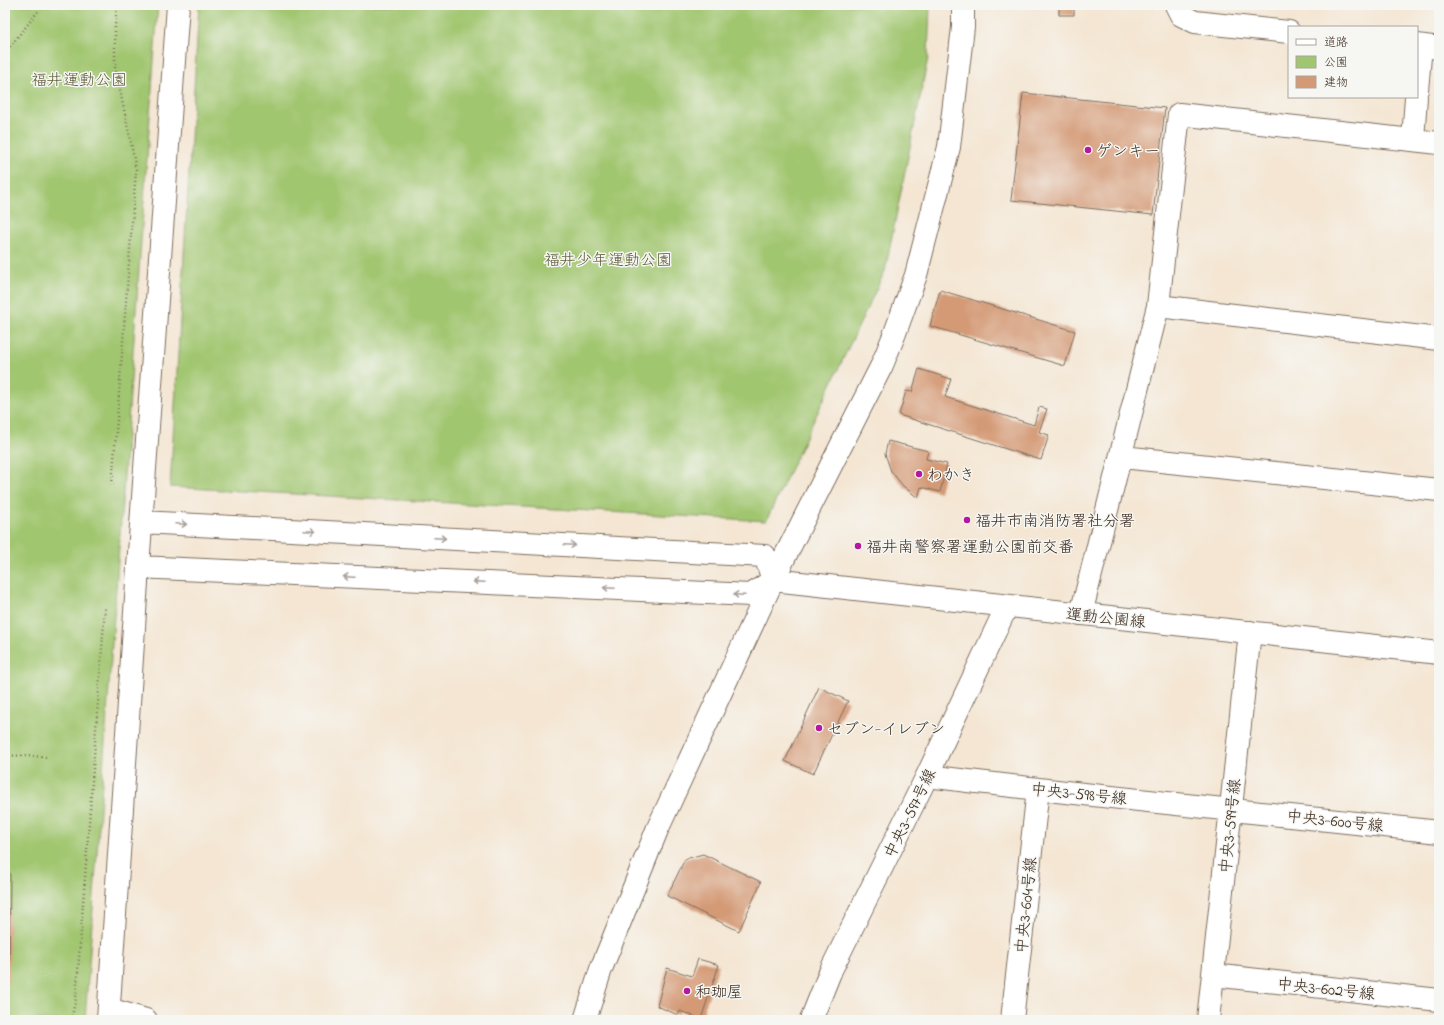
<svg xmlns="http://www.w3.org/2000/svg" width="1444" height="1025" viewBox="0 0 1444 1025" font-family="'Indie Flower','Klee One',sans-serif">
	<rect width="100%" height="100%" fill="#f6f6f2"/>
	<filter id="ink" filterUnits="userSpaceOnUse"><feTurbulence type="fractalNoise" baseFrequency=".025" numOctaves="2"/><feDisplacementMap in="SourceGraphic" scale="8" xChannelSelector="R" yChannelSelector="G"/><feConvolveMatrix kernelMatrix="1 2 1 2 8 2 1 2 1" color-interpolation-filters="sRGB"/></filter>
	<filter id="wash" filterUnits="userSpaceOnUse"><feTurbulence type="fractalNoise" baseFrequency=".012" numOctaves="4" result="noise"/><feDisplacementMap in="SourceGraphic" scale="16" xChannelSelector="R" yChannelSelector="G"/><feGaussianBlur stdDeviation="0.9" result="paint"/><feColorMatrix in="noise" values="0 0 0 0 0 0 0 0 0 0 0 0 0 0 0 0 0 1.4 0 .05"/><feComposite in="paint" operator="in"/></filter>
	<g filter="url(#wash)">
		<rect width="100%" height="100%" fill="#f4e6d3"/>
		<path fill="#a1c670" stroke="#6e7847" d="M5 5H158L85 1020H5Z
			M199 5H930L928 58 885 271 766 521 170 487Z"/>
		<g id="blocks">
			<path fill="#d49a76" d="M1059 5H1074V15H1059Z
				M1023 93 1165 108 1153 215 1011 200Z
				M940 290 1075 331 1065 366 930 326Z
				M919 369 951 379 945 397 1034 425 1039 407 1047 409 1039 432 1049 435 1041 460 899 415 906 391 912 392Z
				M888 441 928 451 926 459 947 464 940 492 921 487 918 498 903 486 891 471 885 454Z
				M819 687 848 701 813 774 785 761Z
				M703 854 761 882 739 931 667 896 685 859Z
				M5 868 10 873 9 983H5Z
				M698 959 719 965 701 1019 680 1011 678 1015 657 1006 667 968 692 976Z"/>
		</g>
	</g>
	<g filter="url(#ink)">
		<use href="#blocks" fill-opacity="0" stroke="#7c6c5d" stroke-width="1"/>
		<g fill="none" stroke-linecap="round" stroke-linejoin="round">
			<g stroke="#7c6c5d" stroke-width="24">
				<path id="minor" d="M1176 5 1181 15 1195 22 1289 32
					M1417 45 1439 48
					M1417 90 1421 46
					M1413 140 1416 97
					M1158 306 1439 339
					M1122 457 1439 490
					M142 522 765 556 773 580
					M138 567 751 595 773 580
					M773 580 1439 653
					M1081 614 1158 306 1179 114 1439 143
					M927 776C1097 797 1268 813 1439 832
					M1213 975 1439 1000
					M109 1009 146 1020
					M108 1020 138 567 178 5
					M585 1020 601 969 657 830 773 580 882 365 895 333 916 275 949 147 963 27V5
					M811 1020 831 970 927 776 1007 606
					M1012 1020 1038 789
					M1208 1020 1250 632"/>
			</g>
			<path stroke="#7c6c5d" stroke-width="2.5" stroke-dasharray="1 3" stroke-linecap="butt" d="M5 53 43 5
				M112 485 136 170 130 138 115 67V26L117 5
				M5 755 46 757
				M71 1020 76 998 105 608"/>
			<use href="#minor" stroke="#fff" stroke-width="22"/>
		</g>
		<defs><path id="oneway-shaft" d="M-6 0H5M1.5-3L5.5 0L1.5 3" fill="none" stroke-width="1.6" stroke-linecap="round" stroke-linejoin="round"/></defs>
		<g stroke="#a79f9a">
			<use href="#oneway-shaft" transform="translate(181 524) rotate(3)"/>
			<use href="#oneway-shaft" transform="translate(310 531) rotate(3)"/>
			<use href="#oneway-shaft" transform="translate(440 538) rotate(3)"/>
			<use href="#oneway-shaft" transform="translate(570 545) rotate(3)"/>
			<use href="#oneway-shaft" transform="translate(349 577) rotate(-177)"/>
			<use href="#oneway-shaft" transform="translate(479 582) rotate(-177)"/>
			<use href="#oneway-shaft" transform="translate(609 588) rotate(-177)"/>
			<use href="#oneway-shaft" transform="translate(739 595) rotate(-177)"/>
		</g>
	</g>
	<g fill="#b5179e" stroke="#f6f6f2" stroke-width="1.5">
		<circle cx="1088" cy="150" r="4"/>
		<circle cx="919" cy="474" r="4"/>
		<circle cx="967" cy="520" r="4"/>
		<circle cx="858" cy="546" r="4"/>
		<circle cx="819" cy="728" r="4"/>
		<circle cx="687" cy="991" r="4"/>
	</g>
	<g text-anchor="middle" stroke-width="3" stroke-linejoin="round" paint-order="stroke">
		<g font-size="16" fill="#5a5937" stroke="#f6f6f2">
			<text x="79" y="85">福井運動公園</text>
			<text x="608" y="265">福井少年運動公園</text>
		</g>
		<g font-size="16" fill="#3b2a1e" stroke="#f6f6f2" text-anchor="start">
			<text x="1096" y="156">ゲンキー</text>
			<text x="927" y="480">わかき</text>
			<text x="975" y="526">福井市南消防署社分署</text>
			<text x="866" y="552">福井南警察署運動公園前交番</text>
			<text x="827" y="734">セブン-イレブン</text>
			<text x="695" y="997">和珈屋</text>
		</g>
		<g font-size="16" fill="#3b2a1e" stroke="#f6f6f2">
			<text transform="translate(1106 617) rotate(6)" y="6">運動公園線</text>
			<text transform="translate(1079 793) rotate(6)" y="6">中央3-598号線</text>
			<text transform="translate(909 813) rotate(-64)" y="6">中央3-597号線</text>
			<text transform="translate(1335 820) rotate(6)" y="6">中央3-600号線</text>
			<text transform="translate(1229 826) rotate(-84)" y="6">中央3-599号線</text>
			<text transform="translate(1025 905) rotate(-84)" y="6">中央3-604号線</text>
			<text transform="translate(1326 988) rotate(6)" y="6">中央3-602号線</text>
		</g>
	</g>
	<rect width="1444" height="1025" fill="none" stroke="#f6f6f2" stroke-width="20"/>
	<rect x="1288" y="26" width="130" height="72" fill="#f6f6f2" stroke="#aba49d"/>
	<rect x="1296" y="39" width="20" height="6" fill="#ffffff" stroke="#aba49d"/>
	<text x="1324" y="46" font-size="12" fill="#3b2a1e">道路</text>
	<rect x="1296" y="56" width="20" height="12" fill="#a1c670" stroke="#aba49d"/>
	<text x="1324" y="66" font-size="12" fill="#3b2a1e">公園</text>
	<rect x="1296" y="76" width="20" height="12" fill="#d49a76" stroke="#aba49d"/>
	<text x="1324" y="86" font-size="12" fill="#3b2a1e">建物</text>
</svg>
